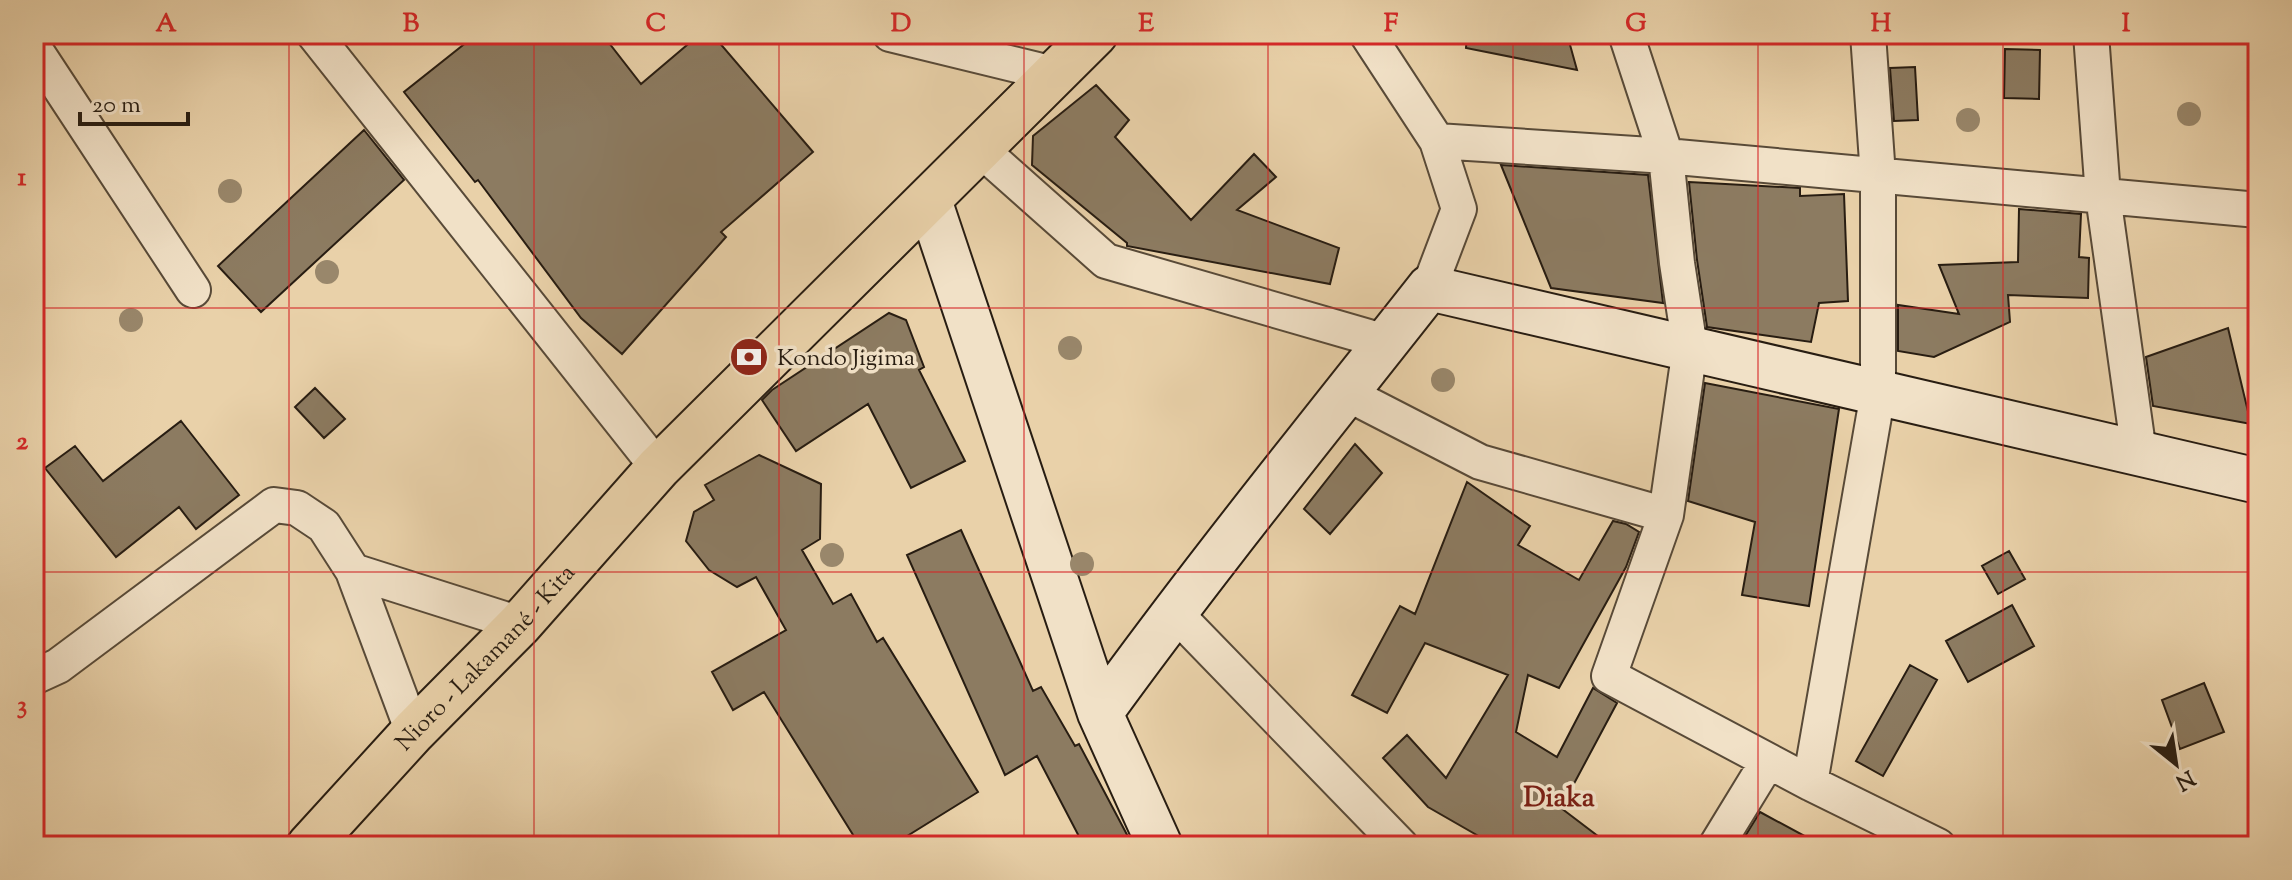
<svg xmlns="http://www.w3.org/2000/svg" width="2292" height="880" viewBox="0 0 2292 880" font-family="'Sorts Mill Goudy',serif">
	<rect width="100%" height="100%" fill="#e9d1a9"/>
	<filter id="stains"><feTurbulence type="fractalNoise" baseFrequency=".0025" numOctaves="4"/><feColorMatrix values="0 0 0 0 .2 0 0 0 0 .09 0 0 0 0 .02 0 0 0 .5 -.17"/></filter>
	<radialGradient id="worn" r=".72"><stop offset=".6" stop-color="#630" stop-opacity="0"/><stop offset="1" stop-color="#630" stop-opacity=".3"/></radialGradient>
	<path fill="#8c7b61" stroke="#281d12" stroke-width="2" d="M477 34H602L641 84 700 34H712L813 152 721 232 726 237 622 354 581 318 478 180 475 182 404 92Z
		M1467 34H1567L1577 70 1466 48Z
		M2005 49 2040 50 2039 99 2004 98Z
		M1915 67 1918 120 1894 121 1890 68Z
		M1096 85 1129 120 1115 137 1191 220 1254 154 1276 177 1237 210 1339 248 1330 284 1127 246V243L1032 165 1033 136Z
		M364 130 404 180 261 312 218 266Z
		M1501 165 1648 175 1663 303 1551 288Z
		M1689 182 1800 188V196L1844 194 1848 301 1819 303 1811 342 1707 327 1697 260Z
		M2019 209 2081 214 2079 257 2089 258 2088 298 2008 295 2010 322 1934 357 1898 351V305L1959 314 1939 265 2018 262Z
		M889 313 906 320 924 367 919 370 965 461 911 488 868 404 796 451 762 400 772 390Z
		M2228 328 2251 424 2153 406 2146 357Z
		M1705 383 1839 409 1809 606 1742 595 1755 522 1688 501Z
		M315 388 345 419 324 438 295 407Z
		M181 421 239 495 196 529 179 507 116 557 45 468 75 446 103 481Z
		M1355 444 1382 473 1330 534 1304 509Z
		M759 455 821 484 820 539 802 550 833 604 851 594 877 642 883 638 978 792 891 846H860L764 692 733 710 712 672 786 630 756 577 737 587 709 570 686 541 694 512 714 500 705 485Z
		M1467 482 1530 526 1518 545 1579 580 1613 521 1626 524 1639 532 1626 567 1559 688 1528 675 1516 732 1557 757 1593 688 1617 703 1561 808 1611 846H1496L1428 807 1383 758 1407 735 1446 778 1508 675 1425 643 1387 713 1352 695 1400 606 1415 614Z
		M961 530 1033 691 1041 687 1075 746 1079 744 1133 846H1084L1037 756 1005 775 907 555Z
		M2009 551 2025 579 1998 594 1982 566Z
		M2012 605 2034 646 1968 682 1946 641Z
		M1910 665 1937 680 1883 776 1856 761Z
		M2204 683 2224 732 2180 749 2162 700Z
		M1760 812 1823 846H1739Z"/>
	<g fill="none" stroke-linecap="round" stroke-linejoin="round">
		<g stroke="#584a38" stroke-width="38">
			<path id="street" d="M314 34 658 468
				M890 34 1054 74
				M1367 34 1437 141 1459 209 1429 288
				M1626 34 1666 156 1677 263 1690 348 1666 515 1609 676 1810 783 1938 846
				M2091 34 2103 196 2139 453
				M34 48 193 290
				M1437 141 1666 156 2258 210
				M980 149 1106 261 1386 342
				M1344 392 1480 462 1666 515
				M353 571 520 624
				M1174 612 1401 846
				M34 677 58 666 274 505 297 508 324 526 353 571 413 732
				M1810 783 1878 393V176L1868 34
				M1716 846 1768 761"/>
		</g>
		<g stroke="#281d12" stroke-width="48">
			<path id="secondary" d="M929 200 1100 713 1160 846
				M1100 713C1205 568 1318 429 1429 288L2258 481"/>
		</g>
		<g stroke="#281d12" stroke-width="48">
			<g id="primary">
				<path id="s1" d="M309 846 413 732 520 624 658 468 1095 34"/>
			</g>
		</g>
		<use href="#street" stroke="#f1e1c7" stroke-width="34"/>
		<use href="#secondary" stroke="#f1e1c7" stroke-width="44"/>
		<use href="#primary" stroke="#e9d1a9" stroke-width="44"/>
	</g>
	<g fill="#99876b">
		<circle cx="2189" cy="114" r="12"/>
		<circle cx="1968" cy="120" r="12"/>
		<circle cx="230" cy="191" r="12"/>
		<circle cx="327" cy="272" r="12"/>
		<circle cx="131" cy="320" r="12"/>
		<circle cx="1070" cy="348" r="12"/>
		<circle cx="1443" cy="380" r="12"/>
		<circle cx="832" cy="555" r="12"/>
		<circle cx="1082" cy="564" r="12"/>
	</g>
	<path fill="none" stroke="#d62828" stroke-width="2" stroke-opacity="0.55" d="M289 34V846M534 34V846M779 34V846M1024 34V846M1268 34V846M1513 34V846M1758 34V846M2003 34V846M34 308H2258M34 572H2258"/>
	<defs>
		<g id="bank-disc" transform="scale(2)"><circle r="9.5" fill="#8f2418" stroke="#f1e1c7"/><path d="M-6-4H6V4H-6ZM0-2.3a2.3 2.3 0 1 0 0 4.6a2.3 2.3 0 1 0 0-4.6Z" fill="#fff"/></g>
	</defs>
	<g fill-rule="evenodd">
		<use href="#bank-disc" x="749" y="357"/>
	</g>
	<g text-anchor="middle" stroke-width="7" stroke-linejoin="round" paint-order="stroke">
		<g font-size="24" fill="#281d12" stroke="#f1e1c7" text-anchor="start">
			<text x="777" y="365">Kondo Jigima</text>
		</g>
		<g font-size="24" fill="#281d12" stroke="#f1e1c7">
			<text dy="8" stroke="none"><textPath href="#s1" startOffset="258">Nioro - Lakamané - Kita</textPath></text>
		</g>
		<g font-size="28" font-weight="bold" fill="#7a1f14" stroke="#f1e1c7">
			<text x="1559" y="806">Diaka</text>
		</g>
	</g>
	<rect width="2292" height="880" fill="none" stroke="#e9d1a9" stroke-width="88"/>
	<g transform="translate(2176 764) rotate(150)" stroke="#f1e1c7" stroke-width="6" paint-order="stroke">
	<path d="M0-6L14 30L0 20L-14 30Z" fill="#281d12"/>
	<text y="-12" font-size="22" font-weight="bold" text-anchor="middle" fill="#281d12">N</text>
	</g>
	<path d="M80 112v12h108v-12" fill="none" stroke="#281d12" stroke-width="4"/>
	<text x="92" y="112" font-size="24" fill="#281d12" stroke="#f1e1c7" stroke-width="6" paint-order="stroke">20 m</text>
	<rect x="44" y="44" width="2204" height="792" fill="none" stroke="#d62828" stroke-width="3"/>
	<g font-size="26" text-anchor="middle" font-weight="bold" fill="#d62828">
		<text x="166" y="31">A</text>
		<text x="411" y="31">B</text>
		<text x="656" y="31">C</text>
		<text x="901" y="31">D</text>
		<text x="1146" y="31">E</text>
		<text x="1391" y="31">F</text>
		<text x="1636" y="31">G</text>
		<text x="1881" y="31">H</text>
		<text x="2126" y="31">I</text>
		<text x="22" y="185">1</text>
		<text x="22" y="449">2</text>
		<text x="22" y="713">3</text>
	</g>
	<rect width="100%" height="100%" filter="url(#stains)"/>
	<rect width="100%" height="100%" fill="url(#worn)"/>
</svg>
